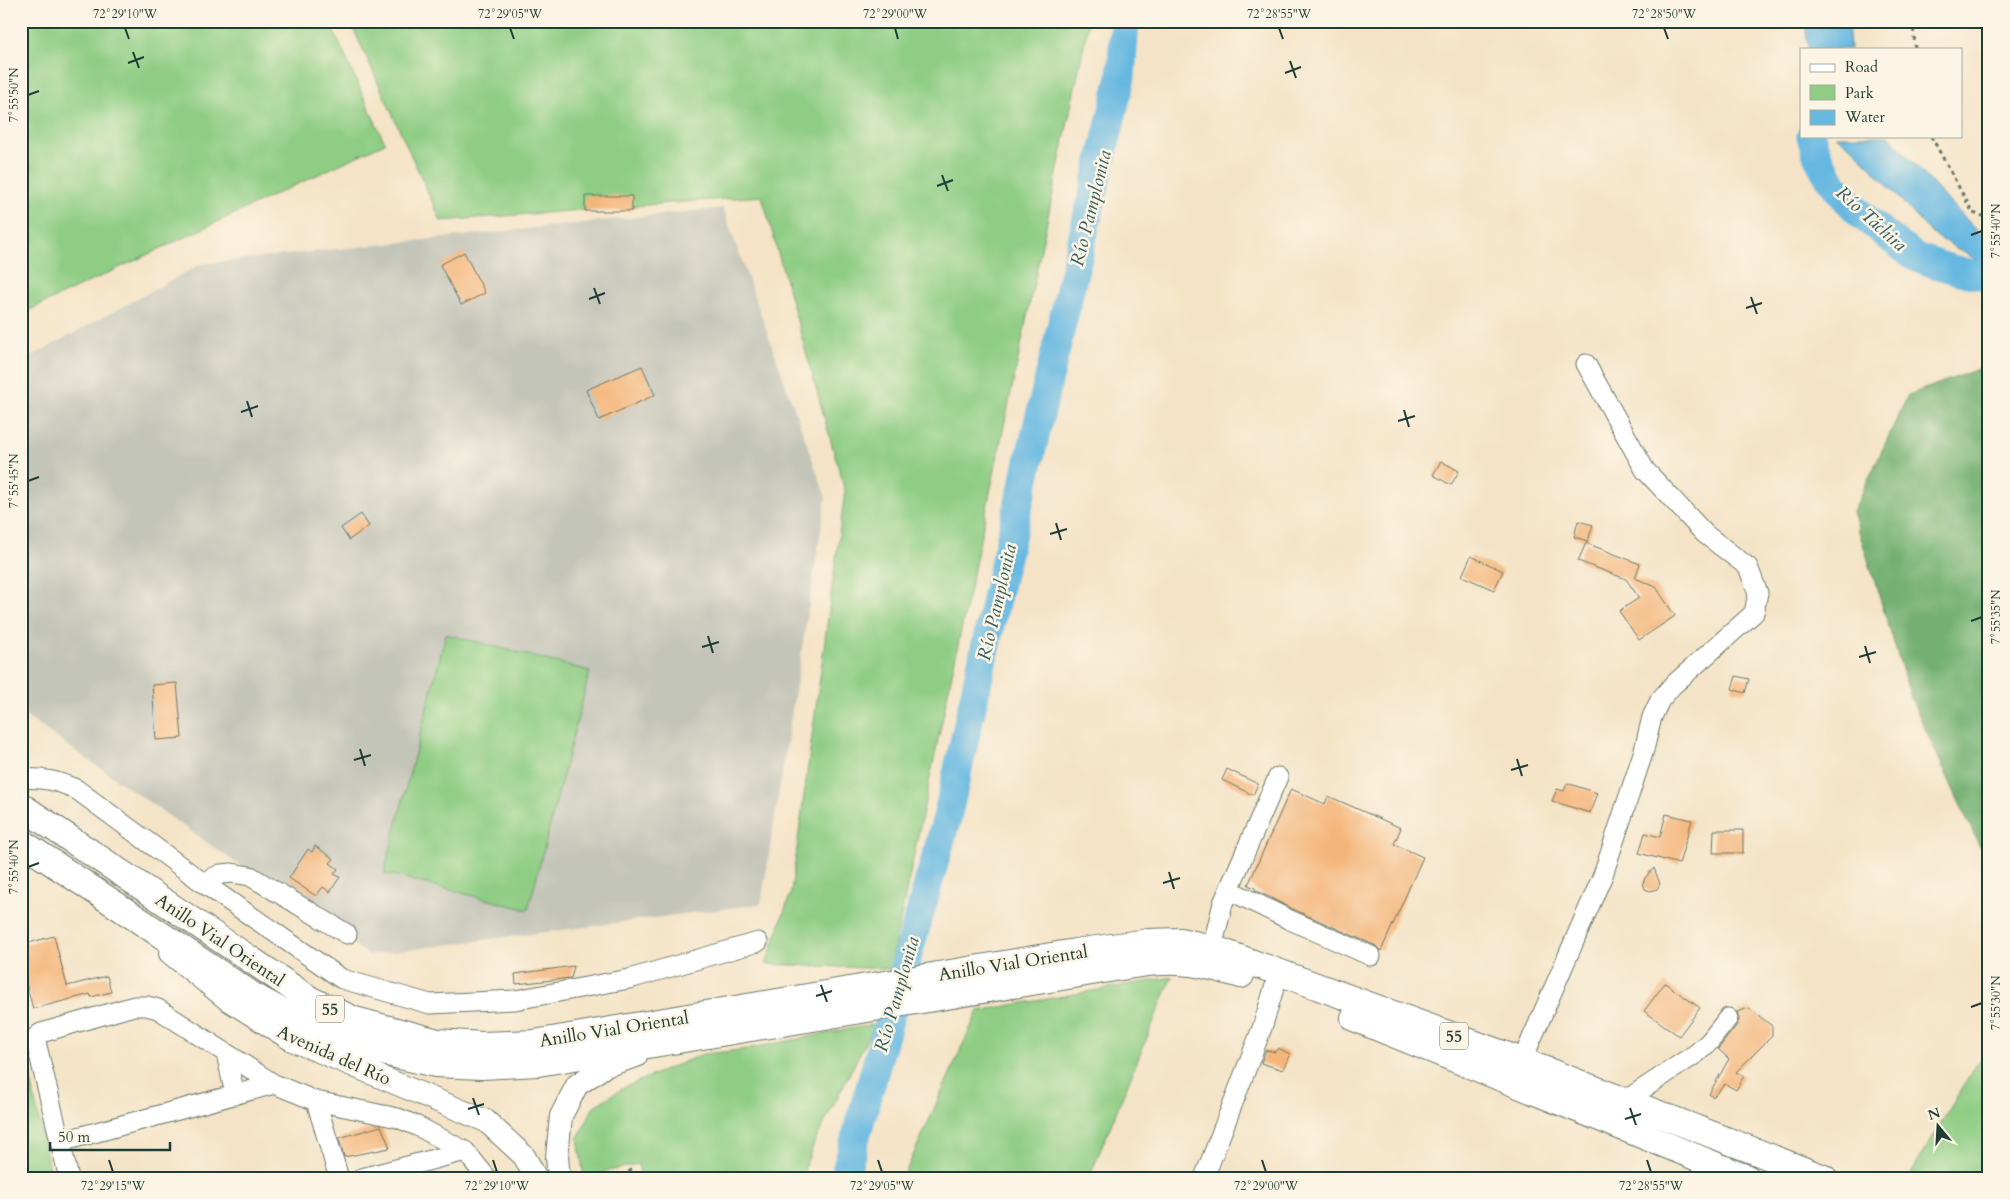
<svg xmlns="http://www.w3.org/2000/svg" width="2010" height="1199" viewBox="0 0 2010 1199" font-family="Cardo,serif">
	<rect width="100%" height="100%" fill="#fcf5e5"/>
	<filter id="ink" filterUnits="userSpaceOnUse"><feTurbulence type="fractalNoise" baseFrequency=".02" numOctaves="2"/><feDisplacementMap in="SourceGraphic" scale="10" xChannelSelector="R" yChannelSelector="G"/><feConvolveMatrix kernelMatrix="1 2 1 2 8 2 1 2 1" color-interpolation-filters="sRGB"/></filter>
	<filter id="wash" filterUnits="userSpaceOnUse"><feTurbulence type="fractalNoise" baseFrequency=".0096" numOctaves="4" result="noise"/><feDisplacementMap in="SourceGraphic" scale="20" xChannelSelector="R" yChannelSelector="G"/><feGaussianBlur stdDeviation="1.12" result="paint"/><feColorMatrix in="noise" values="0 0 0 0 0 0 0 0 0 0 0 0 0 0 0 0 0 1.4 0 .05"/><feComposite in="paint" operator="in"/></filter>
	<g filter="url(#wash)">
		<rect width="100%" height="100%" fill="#f4e3c6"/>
		<path fill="#c4c5b9" d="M723 208 826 498 761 904 369 955 21 713V362L201 264Z"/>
		<path fill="#8fcd84" stroke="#57855c" d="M21 21H329L385 143 21 314Z
			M350 21H1089L890 969 766 964 791 892 845 491 762 196 441 221Z
			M446 634 590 671 528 910 384 873Z
			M1172 977 1089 1178H903L978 1011Z
			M875 1024 814 1143 801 1178H641L638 1164 584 1177 578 1138 594 1106 627 1086 703 1054 741 1050Z
			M21 1032 51 1178H21Z
			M1989 1044V1178H1923L1911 1173Z"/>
		<path fill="#73b072" stroke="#497653" d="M1989 365V867L1911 698 1853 512 1908 395Z"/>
		<path fill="#66b8e1" stroke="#427a8a" d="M1805 21H1848L1850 49H1808Z
			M1836 136H1889L1951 204 1982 235 1989 237V267L1932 234 1855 150Z"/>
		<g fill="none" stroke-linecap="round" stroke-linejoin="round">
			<path stroke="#66b8e1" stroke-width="29" d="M1811 136C1821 180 1858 215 1893 240 1900 245 1907 252 1915 256 1939 267 1963 272 1989 277
				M844 1178 947 818 997 595 1121 77 1125 21"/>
		</g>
		<g id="blocks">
			<path fill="#f4b57a" d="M585 196H632V211H585Z
				M464 252 485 293 461 305 440 265Z
				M642 366 655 395 599 420 586 390Z
				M1441 461 1459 471 1451 485 1433 475Z
				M361 514 369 526 349 540 341 528Z
				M1578 521 1593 525 1588 541 1574 537Z
				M1586 543 1640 564 1635 578 1656 587 1675 616 1639 640 1619 611 1639 598 1626 579 1578 561Z
				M1471 556 1503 571 1494 590 1462 576Z
				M1736 676 1749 679 1745 693 1732 689Z
				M177 683 182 738 156 740 152 685Z
				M1227 769 1258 784 1253 795 1222 780Z
				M1567 783 1597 793 1590 813 1552 801 1557 789 1564 791Z
				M1291 789 1325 804 1328 796 1401 828 1394 844 1423 857 1381 951 1376 946 1295 910 1255 890V888L1248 885Z
				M1666 814 1692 820 1679 864 1639 853 1645 833 1660 837Z
				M1714 830H1743V853H1713Z
				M315 846 334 859 330 863 338 869 334 874 340 877 330 892 323 887 316 896 289 878 308 849 312 852Z
				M1654 868 1660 884 1657 889 1650 891 1645 889 1643 883 1645 878Z
				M54 936 67 986 107 976 111 992 91 997 90 994 33 1009 21 964V945Z
				M574 966 571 978 516 984 515 974Z
				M1665 983 1700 1008 1679 1036 1644 1011Z
				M1749 1008 1772 1026V1036L1736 1072 1744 1076 1736 1090 1725 1084 1713 1097 1709 1094 1729 1059 1718 1049 1737 1025 1739 1019 1737 1012Z
				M1278 1048 1290 1054 1283 1070 1261 1063 1266 1050 1275 1052Z
				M381 1126 390 1148 344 1157 339 1138Z"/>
		</g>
	</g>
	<g filter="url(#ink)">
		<use href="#blocks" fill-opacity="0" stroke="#6a7767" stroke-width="1"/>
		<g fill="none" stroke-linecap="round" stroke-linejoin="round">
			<g stroke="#6a7767" stroke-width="21">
				<path id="minor" d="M21 779C42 777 57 781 76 789L206 885 212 878 221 874 232 873 250 876 347 934
					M206 885 342 979 430 1004 515 1000 629 979 758 942
					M1229 890 1290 920 1371 956
					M1212 948 1223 903 1278 777
					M226 1053 235 1095
					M1522 1061 1603 875 1644 750 1652 717 1660 700 1672 686 1754 613 1758 593 1748 567 1705 534 1645 470 1586 364
					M1626 1100 1697 1053 1710 1041 1728 1018
					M316 1101 339 1178
					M60 1142 274 1084
					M69 1178 36 1042V1037L41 1033 134 1006H147L158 1009 274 1084 316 1101 398 1118 417 1126 465 1151 487 1178
					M362 1178 465 1151
					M1204 1178 1262 1028 1275 985"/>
			</g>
			<g stroke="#6a7767" stroke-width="24">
				<path id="major" d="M170 953 227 999 292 1040 486 1121 524 1156 536 1178
					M559 1178 557 1157 561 1116 577 1085 605 1066 636 1056"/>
			</g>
			<g stroke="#6a7767" stroke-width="28">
				<path id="highway" d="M21 806 311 1000 355 1020 438 1042 482 1045 534 1043 1075 952 1148 942 1180 941 1212 948 1522 1061 1824 1178
					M21 842 255 997 302 1023 356 1046 436 1064 482 1066 538 1063 1080 974C1111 969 1149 960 1180 962 1201 963 1220 969 1241 975
					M1354 1018 1747 1178"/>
			</g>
			<path stroke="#6a7767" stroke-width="3" stroke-dasharray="4 4" stroke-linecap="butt" d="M1913 21 1915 49
				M1931 136 1973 213 1989 218
				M623 1178 631 1170 638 1178"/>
			<use href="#minor" stroke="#fff" stroke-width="19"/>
			<use href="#major" stroke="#fff" stroke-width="22"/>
			<use href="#highway" stroke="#fff" stroke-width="26"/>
		</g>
	</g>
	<path fill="none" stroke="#1f3d34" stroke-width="2" d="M125 28 129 39M510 28 514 39M895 28 898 39M1279 28 1283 39M1664 28 1668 39M133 52 139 68M1290 61 1296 78M128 63 144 57M1285 73 1301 67M28 95 39 91M942 175 948 191M937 186 953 180M1971 235 1982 231M594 288 600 304M1751 297 1757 314M589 299 605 293M1746 308 1762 303M247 401 252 417M1404 410 1409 427M241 412 258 406M1398 421 1415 416M28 481 39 477M1056 523 1061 540M1050 534 1067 529M1971 621 1982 617M708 636 713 653M1865 646 1870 663M702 647 719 642M1859 657 1876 652M360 749 365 766M1517 759 1522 776M354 760 371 755M1511 770 1528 765M28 867 39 863M1169 872 1174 889M1163 883 1180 878M821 985 827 1002M816 996 832 991M1971 1007 1982 1003M473 1098 479 1115M1630 1108 1636 1125M468 1109 484 1104M1625 1119 1641 1114M109 1160 113 1172M493 1160 497 1172M878 1160 882 1172M1262 1160 1266 1172M1647 1160 1651 1172"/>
	<g text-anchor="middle" stroke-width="5" stroke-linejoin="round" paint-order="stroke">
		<g fill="#fcf5e5" stroke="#617469" stroke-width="1">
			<rect x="316" y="995.5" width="28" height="27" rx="4"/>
			<rect x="1440" y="1022.5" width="28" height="27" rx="4"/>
		</g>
		<g font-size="16" font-weight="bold" fill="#1f3d34">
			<text x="330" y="1015">55</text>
			<text x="1454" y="1042">55</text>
		</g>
		<g font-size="18" fill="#1f3d34" stroke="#fcf5e5">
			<text transform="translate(220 940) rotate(34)" y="6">Anillo Vial Oriental</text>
			<text transform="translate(1013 963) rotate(-9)" y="6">Anillo Vial Oriental</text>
			<text transform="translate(614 1029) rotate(-9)" y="6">Anillo Vial Oriental</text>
			<text transform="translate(334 1055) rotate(24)" y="6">Avenida del Río</text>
		</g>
		<g font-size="19" font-style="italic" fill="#315c5f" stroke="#fcf5e5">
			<text transform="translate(1090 208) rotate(-76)" y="7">Río Pamplonita</text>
			<text transform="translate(1872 218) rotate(42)" y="7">Río Táchira</text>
			<text transform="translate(996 602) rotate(-77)" y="7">Río Pamplonita</text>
			<text transform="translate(896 994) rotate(-74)" y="7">Río Pamplonita</text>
		</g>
	</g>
	<rect width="2010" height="1199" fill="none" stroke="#fcf5e5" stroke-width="55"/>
	<rect x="1800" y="48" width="162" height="90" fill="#fcf5e5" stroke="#a4ab9e"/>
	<rect x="1810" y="64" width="25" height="8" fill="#ffffff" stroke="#a4ab9e"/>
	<text x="1845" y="72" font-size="15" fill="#1f3d34">Road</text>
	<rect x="1810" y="85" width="25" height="15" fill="#8fcd84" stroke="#a4ab9e"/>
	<text x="1845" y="98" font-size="15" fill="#1f3d34">Park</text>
	<rect x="1810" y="110" width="25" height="15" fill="#66b8e1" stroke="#a4ab9e"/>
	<text x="1845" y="122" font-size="15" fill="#1f3d34">Water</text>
	<g transform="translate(1938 1126) rotate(342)" stroke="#fcf5e5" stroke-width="4" paint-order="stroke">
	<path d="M0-4L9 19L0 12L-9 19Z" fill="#1f3d34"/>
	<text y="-8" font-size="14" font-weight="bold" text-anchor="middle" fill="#1f3d34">N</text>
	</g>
	<path d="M50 1142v8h120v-8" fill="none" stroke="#1f3d34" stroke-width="2.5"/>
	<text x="58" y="1142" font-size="15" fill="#1f3d34" stroke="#fcf5e5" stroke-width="4" paint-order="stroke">50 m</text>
	<rect x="28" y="28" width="1954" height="1144" fill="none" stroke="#1f3d34" stroke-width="2"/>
	<g font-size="12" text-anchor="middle" fill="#1f3d34">
		<text x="125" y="18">72°29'10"W</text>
		<text x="510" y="18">72°29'05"W</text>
		<text x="895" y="18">72°29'00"W</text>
		<text x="1279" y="18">72°28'55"W</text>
		<text x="1664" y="18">72°28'50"W</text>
		<text transform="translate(14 95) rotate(-90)" y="4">7°55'50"N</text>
		<text transform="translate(1996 231) rotate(-90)" y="4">7°55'40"N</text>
		<text transform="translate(14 481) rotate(-90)" y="4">7°55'45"N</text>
		<text transform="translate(1996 617) rotate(-90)" y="4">7°55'35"N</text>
		<text transform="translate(14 867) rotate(-90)" y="4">7°55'40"N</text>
		<text transform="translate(1996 1003) rotate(-90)" y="4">7°55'30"N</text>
		<text x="113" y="1190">72°29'15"W</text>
		<text x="497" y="1190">72°29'10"W</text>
		<text x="882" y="1190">72°29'05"W</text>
		<text x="1266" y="1190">72°29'00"W</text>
		<text x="1651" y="1190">72°28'55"W</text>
	</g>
</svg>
